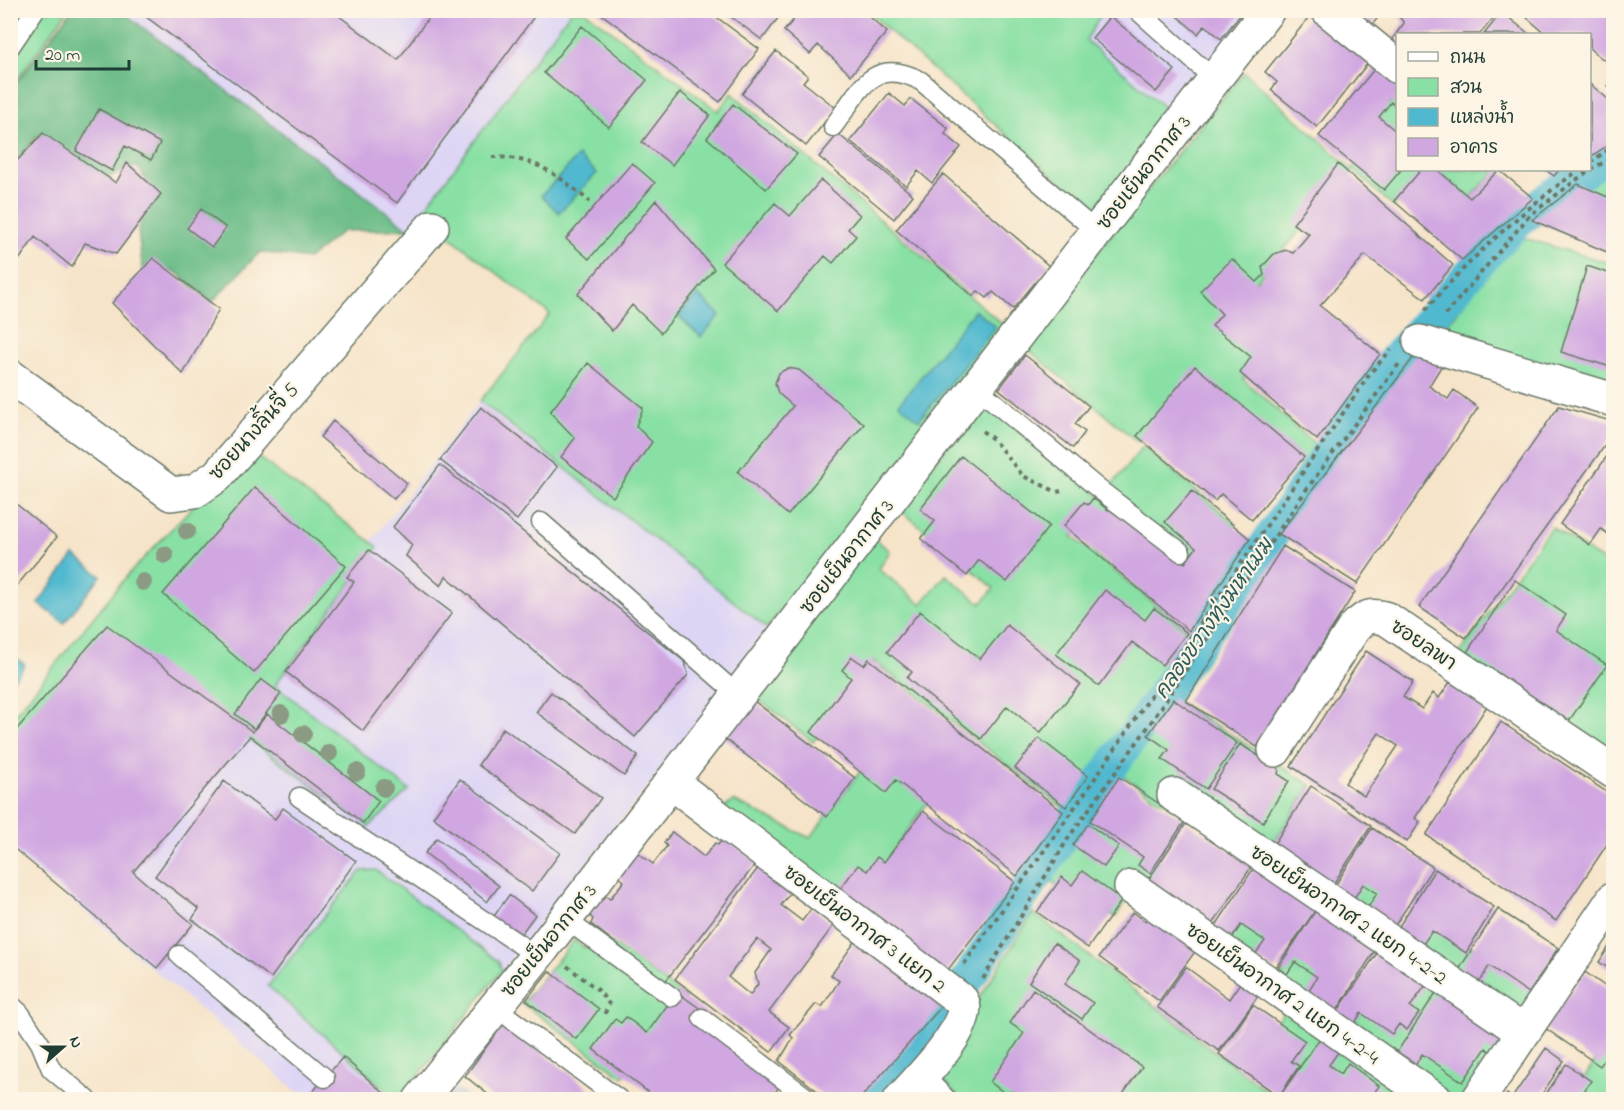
<svg xmlns="http://www.w3.org/2000/svg" width="1624" height="1110" viewBox="0 0 1624 1110" font-family="'Indie Flower','Playpen Sans Thai',sans-serif">
	<rect width="100%" height="100%" fill="#fcf5e5"/>
	<filter id="ink" filterUnits="userSpaceOnUse"><feTurbulence type="fractalNoise" baseFrequency=".0167" numOctaves="2"/><feDisplacementMap in="SourceGraphic" scale="12" xChannelSelector="R" yChannelSelector="G"/><feConvolveMatrix kernelMatrix="1 2 1 2 8 2 1 2 1" color-interpolation-filters="sRGB"/></filter>
	<filter id="wash" filterUnits="userSpaceOnUse"><feTurbulence type="fractalNoise" baseFrequency=".008" numOctaves="4" result="noise"/><feDisplacementMap in="SourceGraphic" scale="24" xChannelSelector="R" yChannelSelector="G"/><feGaussianBlur stdDeviation="1.35" result="paint"/><feColorMatrix in="noise" values="0 0 0 0 0 0 0 0 0 0 0 0 0 0 0 0 0 1.4 0 .05"/><feComposite in="paint" operator="in"/></filter>
	<g filter="url(#wash)">
		<rect width="100%" height="100%" fill="#f6e4c9"/>
		<path fill="#ded5f5" d="M1240 10 1245 15 1172 114 1051 11Z
			M121 11H571L409 229Z
			M480 401 767 628 659 772 400 1099H306L11 849V719L126 577 247 449 371 542Z"/>
		<path fill="#c3c1db" d="M451 1085 472 1099 439 1100Z"/>
		<path fill="#89e0a4" stroke="#548e6c" stroke-width="1.5" d="M11 11H67L11 88Z
			M571 11H585L718 111 732 93 1008 329 767 628 480 401 550 314 445 233 416 220Z
			M867 11H1103L1086 40 1172 114 1098 216Z
			M1244 72 1353 170 1375 113 1397 99 1398 170H1422L1394 207 1353 170 1219 324 1258 360 1243 379 1316 445 1302 465 1195 374 1138 442 1025 347 1100 249Z
			M1613 161 1612 204 1573 185Z
			M1443 170H1496L1470 198 1440 172Z
			M1517 236 1613 264V389L1439 336Z
			M984 399 1102 498 1143 446 1236 524 1188 590 1096 519 1072 536 1189 632 1067 811 874 661 813 742 753 695 874 538 890 551 879 569 921 604 946 575 981 604 994 588 899 509Z
			M247 449 378 547 275 685 409 790 369 827 130 652 11 785V719L126 577Z
			M1551 527 1613 567V752L1459 654Z
			M1172 698 1311 785 1271 847 1159 800 1119 773Z
			M868 761 931 797 852 910 720 810 734 801 810 838Z
			M1090 815 1166 868 1128 896 1116 917 1050 881 1069 846Z
			M376 870 498 961 502 970 400 1099H396L268 986 361 871Z
			M1363 881 1381 890 1366 913 1348 900Z
			M1033 913 1277 1099H961L933 1071Z
			M1241 920 1270 941 1255 961 1227 942Z
			M1428 920 1477 950 1459 976 1412 944Z
			M598 933 686 998 623 1077 522 1003 574 940 584 948Z
			M1294 955 1325 973 1309 999 1280 979Z
			M1489 959 1538 988 1520 1019 1472 986Z
			M1424 977 1442 989 1397 1059 1351 1028 1364 1008Z
			M1286 1008 1416 1099H1368L1299 1073 1285 1064 1274 1027Z
			M1495 1025 1511 1036 1470 1099H1455L1405 1065 1418 1045Z
			M1613 1033V1099H1571Z"/>
		<path fill="#6ebe8a" stroke="#467e5f" stroke-width="1.5" d="M71 11H121L409 229 343 231 308 259 260 252 212 302 173 270 143 274 138 230 154 191 137 166 109 177 37 136 11 167 10 92Z"/>
		<path fill="#51b9cf" stroke="#387b82" stroke-width="1.5" d="M578 156 597 173 559 213 541 196Z
			M697 294 720 315 701 337 678 316Z
			M975 310 996 327 919 420 899 404Z
			M74 555 101 576 64 623 38 603Z
			M11 654 25 665 11 683Z"/>
		<g fill="none" stroke-linecap="round" stroke-linejoin="round">
			<path stroke="#51b9cf" stroke-width="33" d="M1590 167 1614 154
				M879 1100 950 1015 965 983 1077 815 1202 639 1379 377 1490 250 1522 218 1586 170"/>
		</g>
		<g id="blocks">
			<path fill="#d0a7e1" fill-rule="evenodd" d="M149 10H331L398 60 434 10H531L536 14 397 203 145 16Z
				M596 10H707L759 49 720 102Z
				M722 10H784L762 40Z
				M802 10H862L887 32 851 75 818 45 810 54 784 31Z
				M874 10H886L880 16Z
				M1170 10H1235L1240 15 1221 39 1205 25 1198 34Z
				M1354 10H1384L1372 25Z
				M1394 10H1500L1480 34H1398L1397 51 1393 38 1404 23Z
				M1518 10H1614V68L1590 49V34H1546Z
				M1502 12 1529 34H1484Z
				M1110 16 1175 70 1156 92 1092 38Z
				M1310 16 1368 63 1317 127 1271 90 1277 82 1265 72Z
				M582 26 647 80 609 127 544 73Z
				M776 51 808 76 803 82 836 108 806 146 742 94Z
				M1376 67 1398 86V108L1391 102 1379 117 1398 133V170H1401L1384 190 1319 136Z
				M1614 76V90L1608 86Z
				M1590 84 1614 104V141L1590 157Z
				M680 92 710 115 672 165 642 142Z
				M889 93 905 106 911 99 948 128 945 134 961 147 932 183 918 171 906 186 850 141Z
				M733 104 797 154 766 189 707 138Z
				M99 109 160 143 151 160 125 146 112 171 76 151Z
				M43 133 116 183 127 163 161 194 116 254 85 243 72 267 35 237 19 260 10 254V168Z
				M838 134 913 195 894 219 819 157Z
				M632 163 655 183 589 259 566 239Z
				M1338 164 1453 265 1425 299 1365 255 1320 306 1380 354 1317 440 1240 373 1251 357 1212 326 1222 314 1200 291 1232 259 1257 282 1264 275 1262 267 1274 254 1286 250 1293 253 1309 234 1293 224Z
				M1421 170H1442L1440 172 1470 198 1499 170 1533 198 1462 260 1394 201Z
				M1546 170H1559L1554 176Z
				M943 174 1049 266 1013 309 993 292 987 298 978 291 973 296 896 230Z
				M821 180 860 215 848 229 856 236 833 263 825 256 778 311 722 263 775 203 790 216Z
				M1578 184 1610 198 1614 191V255L1532 220Z
				M656 200 714 269 661 333 632 305 612 331 578 294Z
				M201 209 226 228 212 247 187 228Z
				M153 258 219 309 183 374 112 303Z
				M1587 266 1614 275V368L1561 352Z
				M1417 353 1444 362 1429 386 1448 399 1454 390 1478 408 1357 584 1279 534Z
				M1025 355 1089 406 1075 424 1085 432 1073 448 999 389Z
				M588 363 643 408 636 426 652 442 613 497 561 457 575 438 550 412Z
				M1195 366 1304 457 1252 520 1221 494 1215 501 1137 436Z
				M788 368 799 370 864 424 788 515 738 472 793 406 778 393 775 383 779 373Z
				M1559 406 1614 422V433L1466 638 1419 607Z
				M481 407 557 467 517 520 440 460Z
				M333 421 407 483 394 499 320 437Z
				M1614 446V538L1601 529 1590 545 1560 524Z
				M961 456 1049 526 1007 582 979 560 967 576 921 539 935 521 920 509Z
				M440 465 685 662 688 675 635 737 446 576 441 586 406 556 412 545 393 527Z
				M255 487 346 566 254 673 163 594Z
				M1192 491 1250 539 1189 631 1064 526 1084 502 1088 505 1093 498 1108 510 1112 505 1185 563 1196 548 1165 522Z
				M10 499 57 537 10 594Z
				M1283 546 1355 592 1257 747 1186 701Z
				M369 550 452 613 363 731 286 672 354 582 347 577Z
				M1515 580 1566 615 1556 630 1607 665 1569 721 1467 652Z
				M1105 590 1145 620 1154 608 1187 633 1162 665 1132 642 1099 686 1056 654Z
				M920 611 980 659 1007 625 1080 684 1040 733 1007 706 981 739 907 678 912 672 887 652Z
				M107 625 253 732 267 714 379 801 363 823 250 736 133 872 193 924 157 968 10 845V737Z
				M1366 651 1413 682 1403 697 1422 709 1433 693 1439 698 1450 682 1487 706 1415 818 1420 822 1407 842 1291 766ZM1379 733 1398 746 1364 796 1345 783Z
				M852 657 864 665 869 659 1063 812 1017 876 896 780 886 793 811 732 851 678 842 670Z
				M261 679 281 694 254 729 235 714Z
				M551 692 638 756 624 776 536 712Z
				M1173 699 1237 743 1206 789 1162 759 1169 750 1148 735Z
				M754 701 855 778 827 817 725 739Z
				M1501 722 1614 797V834L1556 921 1426 835Z
				M503 728 601 798 575 834 478 765Z
				M1039 738 1088 776 1066 807 1015 768Z
				M1240 744 1279 769 1278 774 1289 781 1263 822 1211 789Z
				M1119 777 1185 821 1150 873 1138 865 1143 857 1090 821Z
				M460 779 560 853 532 891 433 817Z
				M224 781 275 819 283 808 356 861 271 978 192 919 199 909 155 876Z
				M1311 786 1371 826 1332 886 1272 847Z
				M923 811 1015 882 944 975 837 893 858 865 867 871 877 857 884 862Z
				M1187 822 1252 866 1211 927 1146 883Z
				M1088 824 1119 846 1104 867 1073 845Z
				M1372 828 1433 867 1394 927 1367 909 1377 893 1363 884 1353 900 1334 887Z
				M672 832 704 857 715 843 718 845 724 837 757 862 665 982 591 924 593 919 589 915 604 895 610 899 624 881 618 876 637 852 653 864 667 846 664 843Z
				M437 838 499 886 487 902 425 853Z
				M761 864 794 888 781 905 802 921 812 908 834 925 769 1012 789 1027 771 1052 675 979ZM757 939 771 950 755 973 758 984 750 995 728 977Z
				M1255 866 1317 908 1274 970 1254 956 1265 941 1241 925 1230 941 1213 930Z
				M1435 869 1494 907 1466 953 1432 931 1421 947 1396 931Z
				M1082 871 1122 900 1088 948 1037 912 1062 877 1072 885Z
				M509 895 535 915 518 938 492 919Z
				M1498 909 1558 948 1529 993 1489 966 1477 987 1456 974Z
				M1316 910 1376 949 1336 1012 1307 993 1317 977 1295 962 1287 974 1278 968Z
				M1133 912 1145 921 1150 914 1197 949 1159 1001 1099 957Z
				M857 939 942 1002 941 1007 859 1100H829L779 1061 793 1038 790 1035 816 1004 822 1007 839 981 831 975Z
				M1614 939V972L1599 962Z
				M1054 943 1080 961 1065 984 1093 1003 1082 1019 1029 982Z
				M1377 953 1426 985 1410 1007 1419 1013 1407 1030 1399 1024 1392 1034 1361 1013 1354 1024 1337 1012Z
				M1186 967 1229 999 1240 983 1258 996 1219 1051 1157 1007Z
				M549 971 599 1009 576 1039 526 1000Z
				M1585 972 1614 993V1046L1600 1066 1545 1028Z
				M1033 989 1142 1067 1119 1100H1014L990 1082 1024 1033 1010 1023Z
				M1437 991 1505 1036 1493 1054 1486 1048 1463 1082 1422 1054 1416 1064 1397 1052Z
				M677 992 706 1013 780 1086 769 1100H658L593 1049 615 1019 621 1023 626 1017 647 1033Z
				M1253 1005 1305 1041 1291 1061 1299 1066 1279 1096 1219 1054Z
				M504 1023 604 1100H495L465 1076Z
				M1320 1038 1339 1051 1329 1065 1341 1074 1348 1063 1379 1086 1369 1100H1277Z
				M1546 1048 1564 1061 1538 1100H1503L1507 1094 1512 1098Z
				M343 1057 388 1097 386 1100H313L309 1096Z
				M1566 1064 1591 1081 1578 1100H1542Z"/>
		</g>
	</g>
	<g filter="url(#ink)">
		<use href="#blocks" fill-opacity="0" stroke="#6a7768" stroke-width="1.5"/>
		<g fill="none" stroke-linecap="round" stroke-linejoin="round">
			<g stroke="#6a7768" stroke-width="21">
				<path id="lane" d="M1137 10 1214 79
					M10 47 35 10
					M833 127C859 92 872 55 921 81L1097 232
					M976 387 1100 490 1181 552
					M541 522 738 695
					M299 797 537 956
					M565 919 672 997
					M179 955 325 1078
					M10 1004 20 1013 40 1043 51 1069 88 1100
					M495 1007 620 1100
					M702 1018 810 1100
					M922 1074 948 1100"/>
			</g>
			<g stroke="#6a7768" stroke-width="36">
				<path id="street" d="M1328 10 1398 67
					M1420 342 1614 400
					M10 376 171 494 195 491 217 476 432 227
					M1275 750 1354 628C1366 616 1371 614 1387 619L1614 772
					M671 782 962 1001C975 1024 916 1082 900 1100
					M1174 795 1523 1032
					M1131 887 1436 1100
					M420 1100 543 948 1268 10
					M1478 1100 1614 898"/>
			</g>
			<path stroke="#6a7768" stroke-width="4" stroke-dasharray="4.5 4.5" stroke-linecap="butt" d="M492 157C536 157 558 175 590 202
				M1590 162 1614 146
				M1425 310C1472 257 1521 211 1579 170
				M1445 315 1530 215 1592 168 1614 158
				M982 431 993 439 1023 476 1057 492 1061 491
				M964 964 1089 787 1371 372 1391 350
				M567 966 598 990 609 1004 604 1015
				M983 979 1069 837 1148 727 1306 490 1399 364"/>
			<use href="#lane" stroke="#fff" stroke-width="18"/>
			<use href="#street" stroke="#fff" stroke-width="33"/>
		</g>
		<g fill="#8b9a83">
			<circle cx="187" cy="531" r="9"/>
			<circle cx="165" cy="555" r="9"/>
			<circle cx="143" cy="582" r="9"/>
			<circle cx="281" cy="714" r="9"/>
			<circle cx="303" cy="734" r="9"/>
			<circle cx="329" cy="753" r="9"/>
			<circle cx="357" cy="772" r="9"/>
			<circle cx="384" cy="788" r="9"/>
		</g>
	</g>
	<g text-anchor="middle" stroke-width="4.5" stroke-linejoin="round" paint-order="stroke">
		<g font-size="20" fill="#1f3d34" stroke="#fcf5e5">
			<text transform="translate(1143 172) rotate(-52)" y="7">ซอยเย็นอากาศ 3</text>
			<text transform="translate(253 431) rotate(-48)" y="7">ซอยนางลิ้นจี่ 5</text>
			<text transform="translate(846 556) rotate(-52)" y="7">ซอยเย็นอากาศ 3</text>
			<text transform="translate(1424 644) rotate(34)" y="7">ซอยลพา</text>
			<text transform="translate(1349 914) rotate(34)" y="7">ซอยเย็นอากาศ 2 แยก 4-2-2</text>
			<text transform="translate(865 928) rotate(37)" y="7">ซอยเย็นอากาศ 3 แยก 2</text>
			<text transform="translate(548 940) rotate(-51)" y="7">ซอยเย็นอากาศ 3</text>
			<text transform="translate(1283 993) rotate(35)" y="7">ซอยเย็นอากาศ 2 แยก 4-2-4</text>
		</g>
		<g font-size="21" font-style="italic" fill="#2c5c5b" stroke="#fcf5e5">
			<text transform="translate(1213 618) rotate(-55)" y="7">คลองขวางทุ่งมหาเมฆ</text>
		</g>
	</g>
	<rect width="1624" height="1110" fill="none" stroke="#fcf5e5" stroke-width="36"/>
	<rect x="1396" y="33" width="195" height="138" fill="#fcf5e5" stroke="#a4ab9e" stroke-width="1.5"/>
	<rect x="1408" y="52" width="30" height="9" fill="#ffffff" stroke="#a4ab9e" stroke-width="1.5"/>
	<text x="1450" y="63" font-size="18" fill="#1f3d34">ถนน</text>
	<rect x="1408" y="78" width="30" height="18" fill="#89e0a4" stroke="#a4ab9e" stroke-width="1.5"/>
	<text x="1450" y="93" font-size="18" fill="#1f3d34">สวน</text>
	<rect x="1408" y="108" width="30" height="18" fill="#51b9cf" stroke="#a4ab9e" stroke-width="1.5"/>
	<text x="1450" y="123" font-size="18" fill="#1f3d34">แหล่งน้ำ</text>
	<rect x="1408" y="138" width="30" height="18" fill="#d0a7e1" stroke="#a4ab9e" stroke-width="1.5"/>
	<text x="1450" y="153" font-size="18" fill="#1f3d34">อาคาร</text>
	<g transform="translate(63 1047) rotate(69)" stroke="#fcf5e5" stroke-width="4.5" paint-order="stroke">
	<path d="M0-4.5L10 22L0 15L-10 22Z" fill="#1f3d34"/>
	<text y="-9" font-size="16" font-weight="bold" text-anchor="middle" fill="#1f3d34">N</text>
	</g>
	<path d="M36 60v9h93v-9" fill="none" stroke="#1f3d34" stroke-width="3"/>
	<text x="45" y="60" font-size="18" fill="#1f3d34" stroke="#fcf5e5" stroke-width="4.5" paint-order="stroke">20 m</text>
</svg>
